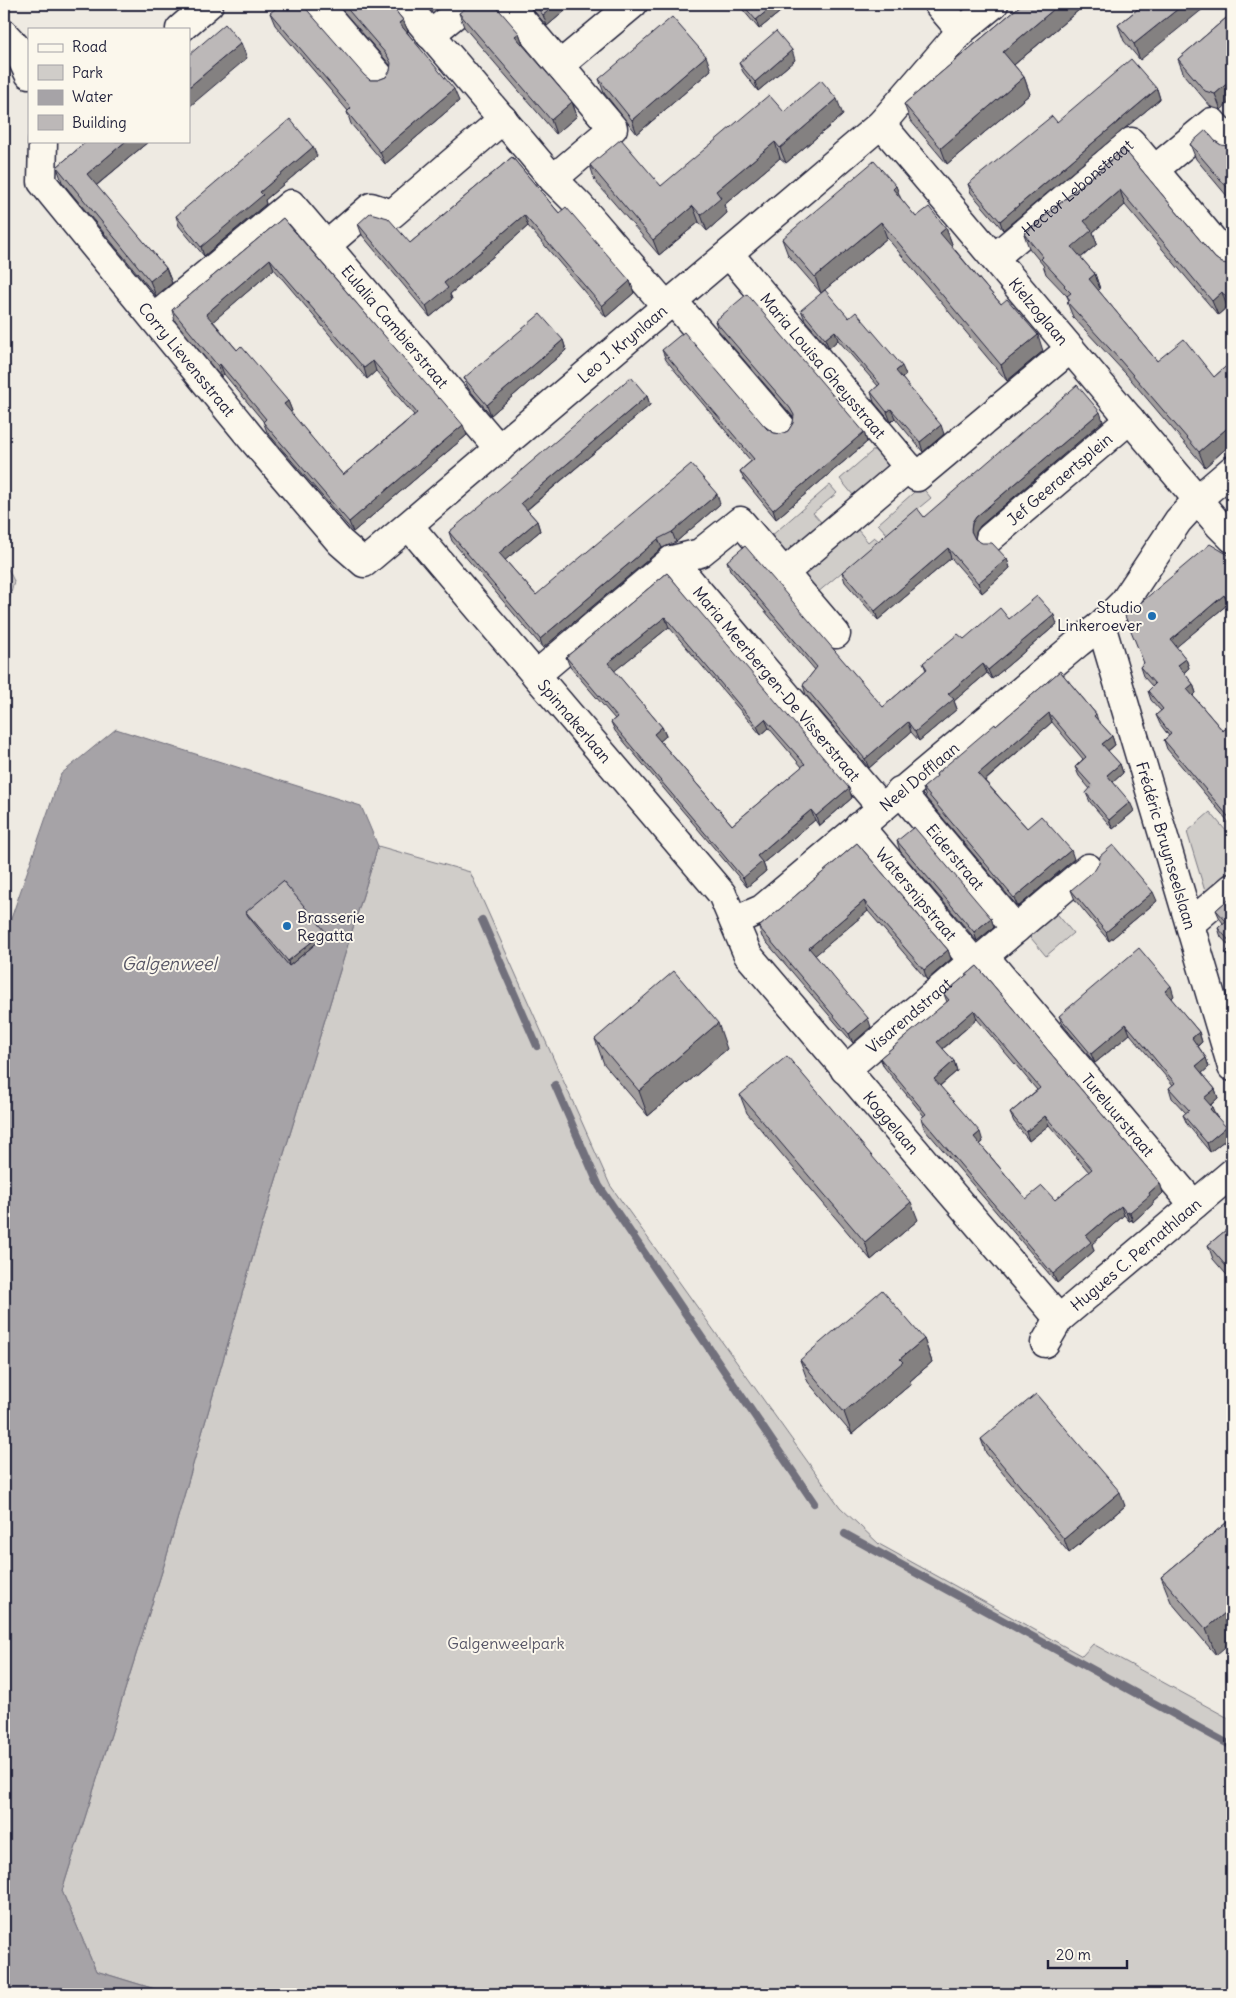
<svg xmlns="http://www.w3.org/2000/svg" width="1236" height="1998" viewBox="0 0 1236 1998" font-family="Delius,sans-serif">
	<rect width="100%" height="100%" fill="#eeeae2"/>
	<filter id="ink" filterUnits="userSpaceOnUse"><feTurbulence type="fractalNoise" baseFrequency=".02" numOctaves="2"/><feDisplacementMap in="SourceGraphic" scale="10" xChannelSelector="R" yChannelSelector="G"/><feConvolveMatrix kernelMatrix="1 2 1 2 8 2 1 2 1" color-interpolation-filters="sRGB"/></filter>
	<g filter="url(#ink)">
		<path fill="#d0cdc9" stroke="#797882" d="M884 441 898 458 853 495 840 479Z
			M830 485 837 493 813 513 821 522 784 554 770 537Z
			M921 486 931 498 887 534 878 524Z
			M857 529 868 542 874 537 879 541 817 593 802 575Z
			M4 561 14 581 4 622Z
			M1210 812 1232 838V880L1208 901 1187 832Z
			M378 846 470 872 610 1185 840 1507 879 1544 1082 1656 1093 1644 1232 1720V1994H171L96 1971 62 1891 165 1562 257 1242Z
			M1053 909 1073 933 1046 956 1026 932Z"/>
		<path fill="#a6a3a7" stroke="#716f7c" d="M116 729 361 806 378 846 257 1242 165 1562 62 1891 96 1971 171 1994H4V939L61 774Z"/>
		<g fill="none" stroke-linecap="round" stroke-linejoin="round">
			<path stroke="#716f7c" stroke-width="8" d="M482 920 537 1046
				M555 1085 599 1186 814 1503
				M845 1534 1232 1746"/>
			<g stroke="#22223b" stroke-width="31">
				<g id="minor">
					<path d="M317 4 380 77"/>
					<path d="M405 4 553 179 580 206 667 307"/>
					<path d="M508 4 613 128 553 179"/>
					<path d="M938 4 961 31"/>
					<path d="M180 29 209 4"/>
					<path d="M4 34 16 47 29 74"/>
					<path d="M430 35 468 4"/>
					<path d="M560 65 633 4"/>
					<path id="s1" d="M881 124 1219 525 1232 538"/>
					<path id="s2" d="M43 141 42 182 252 439 340 542 364 563 881 124 961 31 994 4"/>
					<path d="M1154 170 1212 122 1232 145"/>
					<path d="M327 245 371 207 392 214 503 119"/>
					<path id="s3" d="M729 254 917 477 1070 349"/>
					<path id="s4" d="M994 258 1131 142 1232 263"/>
					<path d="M673 301 782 428"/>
					<path id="s5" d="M154 318 291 204 499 449"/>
					<path id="s6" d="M409 526 722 894 748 955 1059 1319"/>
					<path id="s7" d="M990 538 1130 419"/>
					<path id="s8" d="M672 560 881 807"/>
					<path d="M784 573 909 467"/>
					<path id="s9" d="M1101 625 1232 1067"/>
					<path d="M536 675 672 560 700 553 740 521 836 634"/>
					<path id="s10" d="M900 791 1016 929"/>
					<path id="s11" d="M859 826 973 961"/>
					<path id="s12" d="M1088 868 984 956 1194 1205"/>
					<path id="s13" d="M734 921 762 909 1078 643 1101 625 1124 602 1178 521 1198 499 1232 470"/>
					<path d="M1190 924 1232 888"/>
					<path id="s14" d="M845 1070 973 961 984 956"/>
					<path id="s15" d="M1045 1343 1059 1319 1232 1173"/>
				</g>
			</g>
			<use href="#minor" stroke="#fbf7ec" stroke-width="28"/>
		</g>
		<path fill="#a29e9e" stroke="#22223b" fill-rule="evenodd" d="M337 4H390L403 20 408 31 407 32 459 101 385 164 351 124 347 112 348 111 275 25 270 13 370 80H378L386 77 390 71 391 66Z
			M425 4H444L437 9 436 8 432 11Z
			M528 4H573L547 26Z
			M738 4H790L759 29Z
			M1022 4H1086L1014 65 1024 77 1030 94 947 164 910 120 904 104Z
			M1144 4 1140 60 1124 41 1118 25Z
			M459 13 519 33 523 44 572 102 577 116 556 134 464 27Z
			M1232 13 1221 110 1211 107 1184 75 1178 59Z
			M795 60 758 91 743 72 739 63Z
			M711 70 637 134 604 93 599 79Z
			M1157 89 1160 99 1003 230 971 193 968 184 1057 122Z
			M784 112 843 115 786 163 780 158 724 205 727 213 707 231 699 222 659 255 595 181 590 165 661 186Z
			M87 141H149L96 186 166 268 172 283 156 296 62 182 57 167Z
			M1215 141 1221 145 1232 150V202L1196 159 1190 144Z
			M1124 149 1215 258 1222 263 1232 267V313L1227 307 1218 315 1125 205 1093 232 1097 244 1081 258 1095 274 1100 289 1098 290 1157 361 1214 377 1232 361V443L1205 467 1126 374 1073 317 1067 302 1069 301 1067 296 1046 274 1043 265 1029 248 1024 234Z
			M317 156 265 200 266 204 204 256 179 226 176 216Z
			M512 157 559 213 630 281 634 293 606 317 528 226 450 294 452 299 430 317 362 235 358 224 410 243Z
			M896 186 900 198 916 217 946 228 952 244 951 245 986 287 1043 351 1007 381 887 238 821 293 788 255 782 239Z
			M283 218 467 435 353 532 267 432 263 421 224 374 221 377 175 321 172 310ZM274 269 367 379 376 371 414 415 343 475 290 412 292 411 288 401 237 350 213 321Z
			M801 310 849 318 906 375 902 378 944 434 923 452 895 418 891 422 874 402 871 392 878 386 838 340 829 348 805 320Z
			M715 321 864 432 867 442 776 519 744 480 740 471 751 461 666 360 662 350 774 433 781 434 788 431 793 423 794 418 718 330Z
			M563 340 566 350 491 415 468 388 464 378Z
			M647 396 650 405 527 510 537 521 540 531 505 560 536 595 720 504 676 542 662 548 543 648 452 541 449 532Z
			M1103 421 980 526 976 532 975 539 1007 559 1010 568 982 593 951 558 878 620 845 582 842 572 924 517Z
			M1232 557V609L1228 604 1176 647 1186 659 1189 668 1184 673 1193 684 1196 693 1193 696 1223 731 1232 723V826L1167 749 1164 740 1169 736 1160 724 1156 715 1161 711 1151 700 1148 691 1153 687 1143 676 1140 667Z
			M727 561 883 707 926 670 923 663 964 639 1009 619 1057 624 992 679 987 673 954 701 957 709 919 741 911 732 869 768 806 695 803 685 815 670 730 570Z
			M667 573 852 798 819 826 815 820 797 835 763 863 766 871 747 887 615 731 611 722 615 719 570 667 566 657ZM669 627 761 735 769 728 802 767 732 825 660 741 666 736 662 727 614 671Z
			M1060 671 1096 714 1098 721 1112 736 1115 745 1108 751 1120 764 1123 773 1113 782 1134 811 1113 829 1090 802 1086 793 1090 789 1079 776 1075 767 1083 759 1052 722 985 781 1027 828 1074 859 1018 907 926 798 923 788 937 777 936 774 996 726Z
			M897 841 991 918 994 927 977 941 900 851Z
			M857 843 948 950 951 959 927 980 868 911 815 955 871 1027 853 1043 762 937 759 927Z
			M1071 890 1157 901 1109 941 1075 900Z
			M1232 896V965L1229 962 1226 952 1231 948 1221 937 1218 928 1223 923 1220 919 1216 910Z
			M246 912 325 931 326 935 289 966 248 916Z
			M977 966 1160 1183 1163 1193 1153 1202V1204L1133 1222 1132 1220 1129 1221 1124 1215 1092 1244 1094 1251 1057 1283 924 1128 921 1118 924 1116 884 1067 880 1058 947 1002 944 994ZM977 1019 1037 1090 1010 1113 1014 1122 1029 1141 1049 1125 1089 1172 1055 1200 1026 1199 980 1144 983 1142 940 1086 957 1071 954 1061 943 1049Z
			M1174 996 1171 999 1199 1032 1202 1042 1198 1046 1206 1058 1209 1067 1202 1073 1215 1089 1218 1098 1211 1105 1215 1115 1230 1136 1210 1152 1187 1124 1183 1115 1186 1113 1172 1098 1169 1088 1173 1085 1130 1034 1095 1063 1063 1025 1059 1016Z
			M595 1039 727 1049 648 1116 604 1064Z
			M740 1095 918 1220 871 1260 747 1113Z
			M1232 1225V1281L1213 1259 1208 1245Z
			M924 1339 932 1362 910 1381 911 1384 852 1434 808 1382 800 1360Z
			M981 1439 1125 1506 1069 1553 986 1453Z
			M1232 1518 1216 1655 1171 1602 1161 1577Z"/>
		<path fill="#848181" stroke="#22223b" d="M429 4H434L436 8 432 11Z
			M435 4H444L437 9Z
			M557 4H573L547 26 543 15Z
			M775 4H790L759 29 756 20Z
			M1060 4H1086L1009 69 1003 52Z
			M1184 4H1209L1140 60 1134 44Z
			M403 20 408 31 404 35 399 23Z
			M519 33 524 47 515 36Z
			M241 43 247 58 189 107V87Z
			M792 50 795 60 758 91 755 82Z
			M706 56 711 70 637 134 632 120Z
			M1024 77 1030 94 947 164 941 148Z
			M1232 79V100L1221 110 1215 94Z
			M454 89 459 101 385 164 380 152Z
			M1157 89 1160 99 1003 230 1000 221Z
			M837 99 843 115 786 163 780 148Z
			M572 102 577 116 556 134 551 120Z
			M126 141H149L92 189 87 174Z
			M775 142 780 158 724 205 727 213 707 231 701 215 716 191Z
			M313 147 317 156 265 200 266 204 204 256 201 247 260 192Z
			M896 186 902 202 893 189Z
			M1120 190 1125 205 1093 232 1097 244 1077 261 1072 247 1084 221Z
			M693 206 699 222 659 255 653 240Z
			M524 215 528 226 450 294 452 299 430 317 426 306 444 283Z
			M881 222 887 238 821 293 815 277Z
			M946 228 952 244 946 249 940 233Z
			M270 259 274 269 210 324 206 314Z
			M166 268 172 283 156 296 150 281Z
			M1095 274 1100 289 1094 294 1089 279Z
			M630 281 634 293 606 317 602 306Z
			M1222 292 1227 307 1218 315 1212 301Z
			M835 331 838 340 829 348 825 339Z
			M1038 335 1043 351 1007 381 1001 365Z
			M563 340 566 350 491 415 487 405Z
			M373 361 376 371 367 379 364 368Z
			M220 364 224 374 221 377 218 366Z
			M902 366 906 375 899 380 896 371Z
			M647 396 650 405 524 512 521 503Z
			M288 401 292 411 287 414 284 404Z
			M891 409 895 418 891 422 887 412Z
			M1100 412 1103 421 980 526 976 532 975 540 971 531 972 523 976 517Z
			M1232 424V443L1205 467 1199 452Z
			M463 425 467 435 353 532 349 522Z
			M941 425 944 434 923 452 920 442Z
			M864 432 867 442 776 519 773 510Z
			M717 494 720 504 676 542 672 532Z
			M537 521 540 531 503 562 499 553Z
			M658 539 662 548 543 648 540 639Z
			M948 548 951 558 878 620 875 611Z
			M1007 559 1010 568 982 593 978 583Z
			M1224 595 1228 604 1174 649 1171 640Z
			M1054 615 1057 624 992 679 988 670Z
			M665 617 669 627 612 673 608 663Z
			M1186 659 1189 668 1181 675 1178 665Z
			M983 664 987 673 954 701 957 709 919 741 915 732 948 694Z
			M1193 684 1196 693 1191 698 1187 689Z
			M1049 713 1052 722 982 783 978 774Z
			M765 719 769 728 761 735 757 726Z
			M908 722 911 732 869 768 865 759Z
			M662 727 666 736 658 743 654 734Z
			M1112 736 1115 745 1105 753 1102 744Z
			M1120 764 1123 773 1111 784 1107 775Z
			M849 788 852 798 819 826 816 816Z
			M1130 802 1134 811 1113 829 1109 820Z
			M811 810 815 820 763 863 766 871 747 887 743 878 757 856Z
			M1071 850 1074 859 1018 907 1014 898Z
			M1153 892 1157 901 1109 941 1106 932Z
			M864 901 868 911 812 958 809 948Z
			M991 918 994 927 977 941 974 932Z
			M325 931 326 935 289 966 288 961Z
			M948 950 951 959 927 980 924 970Z
			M1171 986 1174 996 1168 1001 1165 991Z
			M974 1010 977 1019 940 1051 937 1042Z
			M868 1018 871 1027 853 1043 849 1034Z
			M718 1023 727 1049 648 1116 639 1091Z
			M1126 1024 1130 1034 1095 1063 1091 1054Z
			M1199 1032 1202 1042 1196 1047 1192 1038Z
			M1206 1058 1209 1067 1200 1075 1196 1066Z
			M954 1061 957 1071 937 1088 934 1079Z
			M1215 1089 1218 1098 1208 1107 1204 1098Z
			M1212 1107 1216 1116 1210 1109Z
			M1045 1116 1049 1125 1029 1141 1026 1132Z
			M1226 1127 1230 1136 1210 1152 1207 1143Z
			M980 1132 983 1142 977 1146 974 1137Z
			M1160 1183 1163 1193 1153 1202V1204L1133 1222 1130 1212 1149 1193Z
			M911 1202 918 1220 871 1260 865 1242Z
			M1121 1206 1124 1215 1092 1244 1094 1251 1057 1283 1053 1274 1086 1236Z
			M1128 1211 1132 1220 1129 1221 1126 1212Z
			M924 1339 932 1362 910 1381 911 1384 852 1434 844 1412 900 1359Z
			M1120 1492 1125 1506 1069 1553 1064 1539Z
			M1232 1607V1641L1216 1655 1206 1629Z"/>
		<path fill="#bcb8b8" stroke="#22223b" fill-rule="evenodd" d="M281 4H302L364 75 370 80H378L386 77 390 71 391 63 387 55 343 4H390L403 20 399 23 454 89 380 152 347 112 351 108 270 13Z
			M471 4H494L519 33 515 36 572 102 551 120 459 13Z
			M534 4H557L543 15Z
			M742 4H775L756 20Z
			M1022 4H1060L1003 52 1024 77 941 148 904 104Z
			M1144 4H1184L1134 44 1118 25Z
			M1232 13V79L1215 94 1205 91 1178 59Z
			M672 17 706 56 632 120 599 79Z
			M225 24 241 43 189 87V55Z
			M776 31 792 50 755 82 739 63Z
			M1131 59 1157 89 1000 221 968 184 1052 116 1057 122Z
			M821 80 837 99 780 148 775 142 716 191 721 198 701 215 693 206 653 240 590 165 621 139 661 186 769 95 784 112Z
			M290 119 313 147 260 192 263 195 201 247 176 216Z
			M1206 130 1215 141 1221 145 1228 146 1232 150V193L1190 144Z
			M87 141H126L87 174 166 268 150 281 57 167Z
			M1124 149 1215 258 1222 263 1229 264 1232 267V305L1222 292 1212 301 1120 190 1084 221 1092 230 1072 247 1095 274 1089 279 1157 361 1184 339 1214 377 1232 361V424L1199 452 1120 360 1067 302 1070 300 1067 296 1071 293 1064 286 1065 285 1041 259 1043 257 1024 234Z
			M512 157 559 213 566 207 630 281 602 306 524 215 444 283 448 288 426 306 358 224 370 213 388 218 410 243Z
			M874 161 896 186 893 189 916 217 929 207 946 228 940 233 986 287 1001 304 1007 299 1038 335 1001 365 881 222 815 277 782 239Z
			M283 218 439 399 440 398 463 425 349 522 263 422 266 419 220 364 218 366 172 310ZM270 259 364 368 373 361 417 413 343 475 284 404 288 401 241 346 237 350 206 314Z
			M825 290 849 318 856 312 902 366 896 371 941 425 920 442 891 409 887 412 871 392 880 384 835 331 825 339 801 310Z
			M747 294 864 432 773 510 740 471 754 459 662 350 684 332 767 429 774 433 781 434 788 431 793 423 794 415 790 408 715 321Z
			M540 314 563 340 487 405 464 378Z
			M631 377 647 396 521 503 537 521 499 553 536 595 691 464 717 494 672 532 658 539 540 639 449 532Z
			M1077 385 1100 412 976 517 972 523 971 531 975 539 982 543H992L1007 559 978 583 948 548 875 611 842 572 917 508 924 517Z
			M1210 544 1232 557V604L1224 595 1171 640 1186 659 1178 665 1193 684 1187 689 1223 731 1232 723V821L1164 740 1171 734 1156 715 1163 709 1148 691 1155 684 1140 667 1144 663 1125 616Z
			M745 546 883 707 927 669 923 663 958 634 964 639 1000 608 1009 619 1037 596 1054 615 988 670 983 664 948 694 954 699 915 732 908 722 865 759 803 685 817 667 727 561Z
			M667 573 849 788 816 816 811 810 793 825 757 856 762 862 743 878 611 722 617 717 566 657ZM665 617 757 726 765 719 805 764 732 825 654 734 662 727 608 663Z
			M1060 671 1096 714 1094 716 1112 736 1102 744 1120 764 1107 775 1130 802 1109 820 1086 793 1092 786 1075 767 1086 757 1049 713 978 774 1027 828 1041 816 1071 850 1014 898 923 788 937 776 936 774 995 724 996 726Z
			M914 827 991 918 974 932 897 841Z
			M857 843 948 950 924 970 864 901 809 948 868 1018 849 1034 759 927Z
			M1113 845 1153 892 1106 932 1071 890 1095 870 1099 863 1100 856Z
			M283 881 325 931 288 961 246 912Z
			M1232 896V944L1218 928 1226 921 1216 910Z
			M1232 947V960L1226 952Z
			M1139 948 1171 986 1165 991 1199 1032 1192 1038 1206 1058 1196 1066 1215 1089 1204 1098 1212 1107 1210 1109 1226 1127 1207 1143 1183 1115 1189 1110 1169 1088 1175 1083 1126 1024 1091 1054 1059 1016Z
			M977 966 1160 1183 1149 1193 1150 1195 1130 1212 1128 1211 1126 1212 1121 1206 1086 1236 1091 1242 1053 1274 921 1118 926 1114 880 1058 949 1000 944 994ZM974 1010 1040 1088 1010 1113 1026 1132 1045 1116 1092 1169 1055 1200 1042 1186 1026 1199 974 1137 980 1132 934 1079 954 1061 937 1042Z
			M674 971 718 1023 639 1091 595 1039Z
			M787 1056 911 1202 865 1242 740 1095Z
			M1232 1225V1273L1208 1245Z
			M882 1290 924 1339 900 1359 903 1362 844 1412 800 1360Z
			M1036 1394 1120 1492 1064 1539 981 1439Z
			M1232 1518V1607L1206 1629 1161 1577Z"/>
	</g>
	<g fill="#1f6fb2" stroke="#fbf7ec" stroke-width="2">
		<circle cx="1152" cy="616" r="5"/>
		<circle cx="287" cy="926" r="5"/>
	</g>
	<g text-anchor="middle" stroke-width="4" stroke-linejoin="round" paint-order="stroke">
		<g font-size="16" fill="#22223b" stroke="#fbf7ec">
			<text dy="6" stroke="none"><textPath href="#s4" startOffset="109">Hector Lebonstraat</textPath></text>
			<text dy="6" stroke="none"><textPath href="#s1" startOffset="245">Kielzoglaan</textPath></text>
			<text dy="6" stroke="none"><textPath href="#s5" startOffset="339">Eulalia Cambierstraat</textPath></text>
			<text dy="6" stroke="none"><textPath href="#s2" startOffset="879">Leo J. Krynlaan</textPath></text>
			<text dy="6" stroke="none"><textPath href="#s2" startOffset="270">Corry Lievensstraat</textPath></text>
			<text dy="6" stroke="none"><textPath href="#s3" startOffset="146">Maria Louisa Gheysstraat</textPath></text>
			<text dy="6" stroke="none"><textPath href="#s7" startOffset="91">Jef Geeraertsplein</textPath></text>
			<text dy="6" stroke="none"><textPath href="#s8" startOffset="162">Maria Meerbergen-De Visserstraat</textPath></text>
			<text dy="6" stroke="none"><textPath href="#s6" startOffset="256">Spinnakerlaan</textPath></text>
			<text dy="6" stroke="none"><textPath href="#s13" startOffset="236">Neel Dofflaan</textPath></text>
			<text dy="6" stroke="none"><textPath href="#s9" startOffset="230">Frédéric Bruynseelslaan</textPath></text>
			<text dy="6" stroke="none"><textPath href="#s10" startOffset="86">Eiderstraat</textPath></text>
			<text dy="6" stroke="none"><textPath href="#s11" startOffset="89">Watersnipstraat</textPath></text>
			<text dy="6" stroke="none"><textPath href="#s14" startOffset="84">Visarendstraat</textPath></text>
			<text dy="6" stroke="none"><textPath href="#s12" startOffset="344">Tureluurstraat</textPath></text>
			<text dy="6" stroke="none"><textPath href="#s6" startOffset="770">Koggelaan</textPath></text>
			<text dy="6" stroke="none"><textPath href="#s15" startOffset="128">Hugues C. Pernathlaan</textPath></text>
		</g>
		<g font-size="16" fill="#22223b" stroke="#fbf7ec" text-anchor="end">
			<text x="1142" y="613">Studio<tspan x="1142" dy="18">Linkeroever</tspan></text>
			<text x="297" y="923" text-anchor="start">Brasserie<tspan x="297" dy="18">Regatta</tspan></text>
		</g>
		<g font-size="16" fill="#565566" stroke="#fbf7ec">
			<text x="506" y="1649">Galgenweelpark</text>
		</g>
		<g font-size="18" font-style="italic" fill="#575666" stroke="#fbf7ec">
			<text x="169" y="970">Galgenweel</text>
		</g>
	</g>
	<rect width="1236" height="1998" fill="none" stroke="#fbf7ec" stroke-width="20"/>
	<rect x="10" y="10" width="1216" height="1978" fill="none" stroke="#22223b" stroke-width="2" filter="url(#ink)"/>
	<rect x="28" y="28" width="162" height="115" fill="#fbf7ec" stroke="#a4a2a5"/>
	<rect x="38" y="44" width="25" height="8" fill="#fbf7ec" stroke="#a4a2a5"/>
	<text x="72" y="52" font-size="15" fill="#22223b">Road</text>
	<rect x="38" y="65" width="25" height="15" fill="#d0cdc9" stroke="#a4a2a5"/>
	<text x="72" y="78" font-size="15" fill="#22223b">Park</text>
	<rect x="38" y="90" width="25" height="15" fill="#a6a3a7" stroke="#a4a2a5"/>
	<text x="72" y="102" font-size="15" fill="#22223b">Water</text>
	<rect x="38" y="115" width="25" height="15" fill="#bcb8b8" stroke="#a4a2a5"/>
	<text x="72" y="128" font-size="15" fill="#22223b">Building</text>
	<path d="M1048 1960v8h79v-8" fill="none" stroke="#22223b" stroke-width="2.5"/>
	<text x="1056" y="1960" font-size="15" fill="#22223b" stroke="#fbf7ec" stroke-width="4" paint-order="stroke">20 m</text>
</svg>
